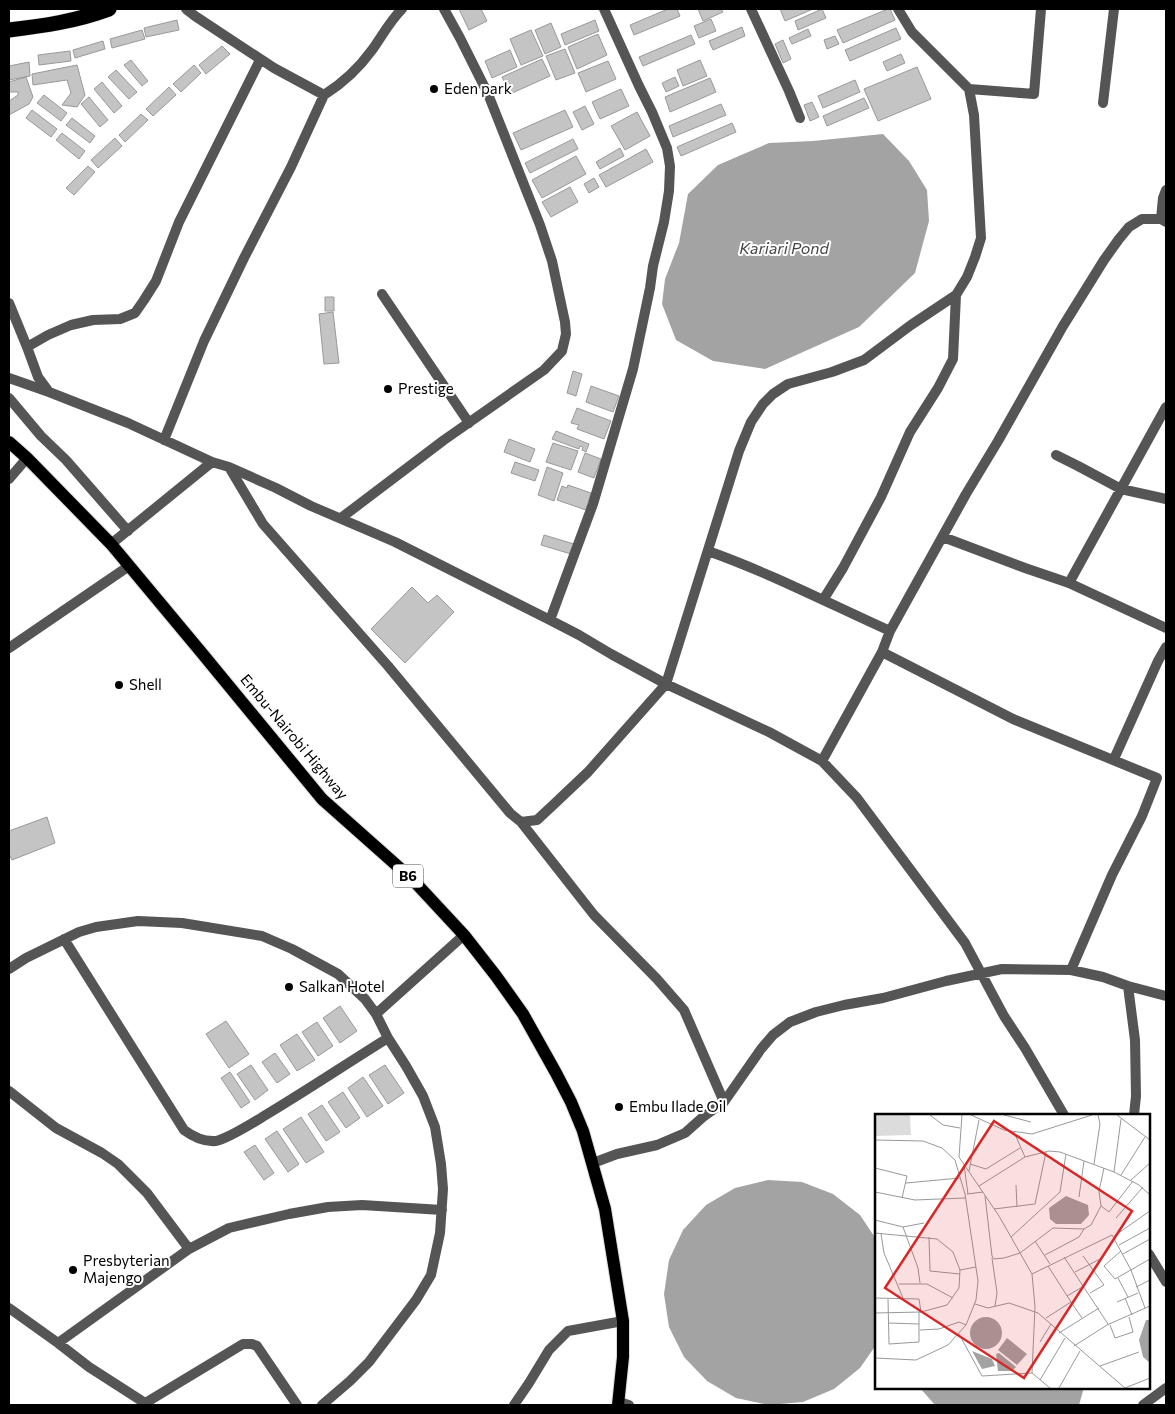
<svg xmlns="http://www.w3.org/2000/svg" width="1175" height="1414" viewBox="0 0 1175 1414" font-family="Commissioner,sans-serif">
	<rect width="100%" height="100%" fill="#fff"/>
	<path fill="#a3a3a3" d="M883 134 909 161 927 190 929 221 915 273 859 327 765 369 713 361 676 340 662 304 665 279 679 243 688 194 718 165 769 143 813 141Z
		M768 1180 802 1182 833 1194 860 1215 876 1239V1345L860 1368 834 1389 803 1402 769 1405 736 1398 707 1381 684 1357 669 1327 664 1294 669 1260 683 1230 706 1205 735 1188Z
		M920 1388H1082L1083 1391 1079 1405H935Z"/>
	<path fill="#c4c4c4" stroke="#999" d="M459 9H481L487 21 469 30Z
		M668 9H677L680 16 634 35 630 25Z
		M698 9H721L723 12 703 21Z
		M780 9H813L785 21Z
		M822 9 826 18 798 30 795 21Z
		M888 9H890L895 20 843 43 837 30Z
		M711 19 716 31 699 38 694 26Z
		M177 20 179 30 146 37 144 28Z
		M595 20 599 31 565 45 561 34Z
		M551 23 561 47 545 54 535 30Z
		M742 27 745 36 713 50 709 41Z
		M896 28 901 39 850 61 845 50Z
		M808 29 811 36 792 44 789 38Z
		M142 30 145 39 112 48 110 39Z
		M531 30 543 56 521 65 510 39Z
		M598 34 607 55 577 69 568 47Z
		M691 35 695 44 643 66 639 57Z
		M835 36 839 44 827 49 824 40Z
		M783 40 791 59 783 63 775 44Z
		M103 41 105 49 75 58 73 50Z
		M222 46 230 54 206 74 199 65Z
		M565 49 575 73 556 80 546 56Z
		M510 50 517 67 492 78 485 61Z
		M70 51 71 61 39 65 38 55Z
		M901 54 905 63 887 71 883 62Z
		M542 59 550 76 510 94 502 77Z
		M131 60 148 81 142 86 124 65Z
		M700 60 707 76 683 86 677 70Z
		M608 61 616 79 586 92 578 73Z
		M29 62 30 76 9 80V66Z
		M77 65 85 95 77 107 62 105 71 93 67 80 33 85 32 74Z
		M194 65 201 73 181 92 173 84Z
		M917 67 931 99 878 121 864 89Z
		M116 70 137 92 129 99 108 77Z
		M26 77 33 97 29 104 9 115V101L18 95V92H9V82Z
		M675 77 679 86 666 92 662 83Z
		M710 78 716 92 670 112 665 97Z
		M855 80 860 92 823 108 818 96Z
		M102 82 122 106 114 113 94 89Z
		M169 87 176 95 153 116 146 109Z
		M621 89 629 106 600 119 592 102Z
		M44 95 67 113 61 121 37 103Z
		M89 97 108 120 100 127 81 104Z
		M864 98 869 108 827 126 823 116Z
		M812 102 819 117 810 121 804 105Z
		M721 104 726 115 673 137 669 126Z
		M585 106 594 124 582 130 573 112Z
		M32 110 57 129 51 137 26 118Z
		M565 110 573 127 521 150 513 133Z
		M637 112 650 136 625 150 611 126Z
		M141 114 148 120 125 142 119 135Z
		M72 118 95 136 90 143 66 125Z
		M732 123 736 132 681 156 677 147Z
		M62 133 85 151 79 159 56 140Z
		M115 138 122 146 98 168 91 160Z
		M573 139 578 149 530 173 525 163Z
		M620 148 624 156 600 169 596 162Z
		M646 149 653 162 606 187 599 175Z
		M576 156 586 174 542 198 532 180Z
		M88 166 95 172 74 195 66 188Z
		M594 178 599 187 589 193 584 184Z
		M570 187 578 202 551 217 542 202Z
		M325 297H334V311H325Z
		M333 312 339 363 324 364 319 314Z
		M573 371 582 374 576 396 567 393Z
		M591 386 619 396 613 412 586 402Z
		M577 408 611 421 604 439 577 429 579 425 571 423Z
		M556 431 589 444 586 452 582 450 583 447 580 446 579 449 552 439Z
		M509 439 535 449 530 462 504 452Z
		M553 443 578 451 571 470 546 462Z
		M585 453 601 459 594 478 578 472Z
		M515 462 539 470 535 481 511 473Z
		M547 467 563 473 554 501 538 495Z
		M568 485 591 493 586 510 557 500 562 486 567 488Z
		M544 535 574 544 571 554 541 545Z
		M412 587 428 603 437 595 454 612 405 663 371 629Z
		M47 817 55 843 12 860 9 854V831Z
		M340 1006 357 1031 340 1043 323 1018Z
		M226 1021 249 1054 229 1068 206 1034Z
		M317 1022 333 1046 318 1056 302 1032Z
		M297 1034 315 1060 297 1071 280 1045Z
		M275 1053 290 1074 277 1083 262 1062Z
		M251 1065 268 1090 255 1100 237 1074Z
		M385 1065 404 1093 388 1104 369 1075Z
		M230 1072 250 1102 241 1108 221 1078Z
		M363 1077 383 1106 367 1117 348 1088Z
		M343 1092 360 1118 346 1128 328 1102Z
		M322 1105 340 1132 326 1141 308 1114Z
		M301 1117 324 1152 306 1163 283 1129Z
		M277 1131 299 1164 288 1172 265 1139Z
		M255 1145 274 1173 264 1180 244 1152Z"/>
	<g fill="none" stroke-linecap="round" stroke-linejoin="round">
		<g stroke="#dbdbdb" stroke-width="14">
			<path id="primary" d="M9 442 27 458 111 544 201 652 322 799 412 879 464 935 496 976 523 1014 556 1073 571 1102 583 1131 605 1209 623 1321V1357L618 1405"/>
		</g>
		<g stroke="#dbdbdb" stroke-width="16">
			<path id="highway" d="M9 30C43 26 77 21 109 9"/>
		</g>
		<path stroke="#555" stroke-width="10" d="M186 9 195 16 274 68 324 95C343 83 359 68 372 50 382 36 390 21 402 9
			M751 9 789 91 800 118
			M969 89 1034 94 1041 9
			M1103 103 1114 9
			M1161 219 1163 198 1166 190
			M382 294 469 423
			M9 303 27 347 38 377 49 392
			M27 347 48 335 71 325 93 320 120 319 135 313 144 300 156 281 179 222 260 60
			M9 378 49 392 128 423 212 462 229 467 276 488 311 506 395 542 550 620 579 635 611 654 666 684 769 732 822 761 857 798 965 943 1004 1016 1025 1048 1064 1115
			M9 398 41 436 66 460 128 531
			M164 440 204 341 244 258 291 167 324 95
			M1056 455 1078 466 1121 489 1166 499
			M229 467 263 524 388 666 510 813 521 822 537 820 551 807 588 772 666 684 739 451 751 422 763 404 773 394 788 384 832 372 864 360 911 325 956 295 967 277 975 257 981 238 974 115 969 89 912 32 898 9
			M9 479 27 458
			M341 518 444 440 544 370 562 351 566 334 565 322 552 261 540 225 488 94 460 38 444 9
			M943 537 1025 568 1069 583 1166 628
			M111 544 212 462
			M708 551C770 573 830 604 890 631
			M1069 583 1166 407
			M823 600 843 568 881 497 910 432 938 388 953 359 956 295
			M550 620 593 504 633 369 650 288 653 266 664 222 669 191 670 166 667 148 652 112 639 86 604 9
			M9 648 129 566
			M882 652 1013 719 1157 778 1142 816 1112 875 1071 970
			M1114 759 1158 661 1166 647
			M822 761 882 652 890 631 966 494 998 441 1063 326 1104 260 1119 239 1129 227 1142 219H1161L1166 222
			M521 822 594 915 657 979 684 1010 724 1102
			M64 939 184 1130C192 1136 204 1142 216 1141 229 1138 251 1124 264 1116 306 1091 346 1064 388 1038
			M9 969 26 958 79 932 96 927 138 921 182 923 262 936 292 949 338 974 365 999 376 1014 388 1038 406 1066 423 1096 435 1127 441 1164 443 1189 440 1233 431 1275 416 1300 369 1362 350 1381 322 1405
			M1128 986 1135 1040 1136 1096 1134 1115
			M376 1014 464 935
			M9 1091 56 1128 102 1153 118 1164 147 1193 189 1249
			M593 1163 617 1154 657 1145 685 1133 703 1117 724 1102 761 1049 773 1035 790 1022 816 1012 844 1005 883 998 946 981 1002 969 1071 970 1103 977 1128 986 1166 996
			M1149 1254 1166 1282
			M9 1308 58 1343 89 1367 145 1403
			M58 1343 189 1249 229 1228 289 1214 328 1207 362 1205 442 1210
			M619 1402 629 1405
			M142 1405 243 1344H252L257 1346 297 1405
			M514 1405 529 1383 549 1350 568 1331 623 1321
			M1143 1405 1166 1388"/>
		<use href="#primary" stroke="#000" stroke-width="12"/>
		<use href="#highway" stroke="#000" stroke-width="15"/>
	</g>
	<g fill="#000" stroke="#fff" stroke-width="2">
		<circle cx="434" cy="89" r="5"/>
		<circle cx="388" cy="389" r="5"/>
		<circle cx="119" cy="685" r="5"/>
		<circle cx="289" cy="987" r="5"/>
		<circle cx="619" cy="1107" r="5"/>
		<circle cx="73" cy="1270" r="5"/>
	</g>
	<g text-anchor="middle" stroke-width="4" stroke-linejoin="round" paint-order="stroke">
		<rect fill="#fff" stroke="#4c4c4c" stroke-width="1" x="393" y="864.5" width="30" height="23" rx="4"/>
		<g font-size="14" font-weight="bold" fill="#000">
			<text x="408" y="881">B6</text>
		</g>
		<g font-size="15" fill="#000" stroke="#fff" text-anchor="start">
			<text x="444" y="94">Eden park</text>
			<text x="398" y="394">Prestige</text>
			<text x="129" y="690">Shell</text>
			<text x="299" y="992">Salkan Hotel</text>
			<text x="629" y="1112">Embu Ilade Oil</text>
			<text x="83" y="1266">Presbyterian<tspan x="83" dy="17">Majengo</tspan></text>
		</g>
		<g font-size="15" fill="#000" stroke="#fff">
			<text transform="translate(294 737) rotate(50)" y="5">Embu-Nairobi Highway</text>
		</g>
		<g font-size="16" font-style="italic" fill="#444" stroke="#fff">
			<text x="784" y="254">Kariari Pond</text>
		</g>
	</g>
	<g transform="translate(875 1114)">
		<rect width="275" height="275" fill="#fff"/>
		<path d="M0 1H35L36 21 0 22Z" fill="#dcdcdc"/>
		<path d="M191 82 213 91 214 101 206 110H181L175 105 174 94ZM95 219a16 16 0 1 1 32 0a16 16 0 1 1-32 0ZM271 206H275V249L268 243 264 226ZM132 224 152 240 142 251 123 236ZM97 237 117 245 120 252 107 255ZM124 239 141 253 137 257H123L121 240Z" fill="#a3a3a3"/>
		<path fill="none" stroke="#999" stroke-width="1" d="M55 1 68 11 85 14M96 1 129 16 157 20 217 1M129 1 156 8M242 1 275 26M139 18 150 43 174 37 185 38 239 58 264 71 275 81M0 26 48 27 67 34 80 46 90 80 103 167 101 186 91 211 73 231 41 246 0 244M95 50 111 55 145 34M219 50 225 10 223 1M89 51 93 80M0 54 32 62 27 84M94 57 104 6M239 58 246 5M246 61 270 23M256 66 275 49M31 69 85 64M141 71 142 93M104 72 150 43M0 78 40 86 90 84M92 80 108 78M110 82 117 142 119 145 129 144 145 139 178 114 209 115 216 111 226 92 224 77 229 54M204 83 209 47M226 92 234 98 258 67M119 95 160 90 171 38M241 104 268 73M0 106 28 113 49 109M28 113 43 154 45 169M0 119 62 125 78 138 85 156 84 174 72 191 46 198 0 199M6 120 9 139 28 184M239 122 275 97M54 123 55 157 85 160M136 123 185 78 191 40M160 127 175 150M244 131 275 114M246 137 229 152 240 165 275 145M248 140 275 125M170 141 204 123 209 115M208 142 229 171 215 179M189 143 233 210M117 144 122 179 120 192M85 156 101 153M200 158 227 144M157 160 237 121 256 156 270 194M243 164 253 183M24 170H52L78 184M261 173 275 166M192 182 209 172M0 184 44 185 46 198M250 184 257 201M13 185 14 230 44 228V198M196 188 207 204M242 188 263 179M100 190 113 194 134 189 163 199 250 274M171 204 196 188 173 152M13 209 44 210M235 211 240 224 258 218 254 203M45 216 64 215 84 208 91 211M184 219 224 194M84 220 107 262 157 259 160 193 157 160 124 102 84 43 87 1M165 228 176 210M199 232 232 211 275 192M225 252 264 238M157 259 175 274M165 266 190 224M184 274 205 237M250 274 275 264"/>
		<path fill="#d62828" fill-opacity="0.15" stroke="#d62828" stroke-width="2.5" d="M119 7 257 97 149 264 10 174Z"/>
		<rect width="275" height="275" fill="none" stroke="#000" stroke-width="2.5"/>
	</g>
	<rect width="1175" height="1414" fill="none" stroke="#000000" stroke-width="20"/>
</svg>
